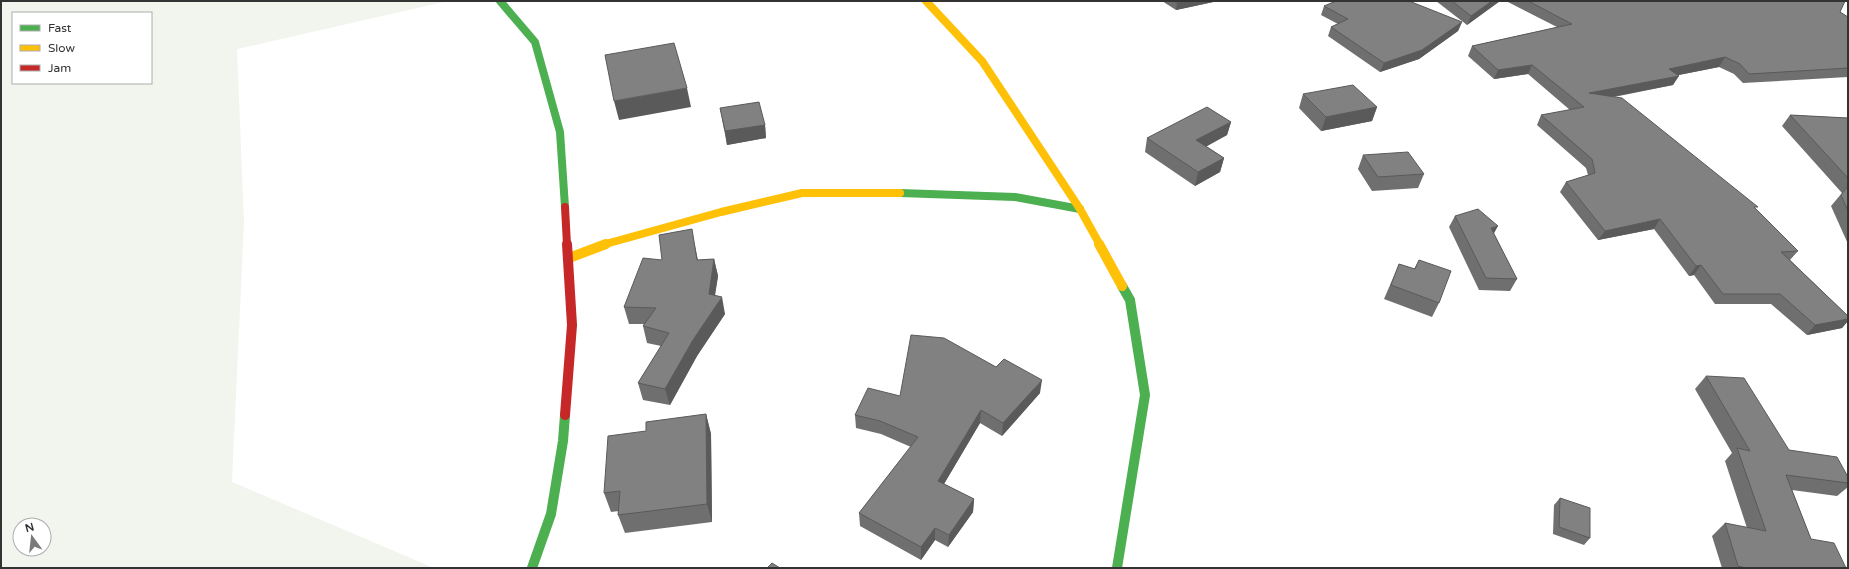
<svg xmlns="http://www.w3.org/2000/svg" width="1849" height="569" viewBox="0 0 1849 569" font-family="'Varela Round',sans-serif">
	<rect width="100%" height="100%" fill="#fff"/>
	<path fill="#f1f5ed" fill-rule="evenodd" d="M1 1H448L237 49 244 222 232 482 434 568H1ZM13 13H151V83H13ZM20 525H44V549H20Z"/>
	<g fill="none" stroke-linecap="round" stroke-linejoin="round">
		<path stroke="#4caf50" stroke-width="8" d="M500 1 535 42 560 132 565 207
			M900 193 1015 197 1080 209"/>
		<path stroke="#4caf50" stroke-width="10" d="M532 568 551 514 563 441 565 415
			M1117 568 1145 395 1130 300 1122 286"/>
		<path stroke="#ffc107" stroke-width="8" d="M926 1 982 61 1080 209 1100 245
			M602 245 721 212 802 193H900"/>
		<path stroke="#ffc107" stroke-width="10" d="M1099 244 1122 286
			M569 258 606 244"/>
		<path stroke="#c62828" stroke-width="8" d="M565 207 567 245"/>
		<path stroke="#c62828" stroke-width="10" d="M565 415 572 325 567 244"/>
	</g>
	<path fill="#6f6f6f" d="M1162 1H1218L1176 10Z
		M1436 1H1500L1467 25Z
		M1506 1H1845L1840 12 1848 17V77L1743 83 1734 74 1719 67 1678 75 1673 85 1614 97 1756 209 1798 251 1790 260 1848 316V321L1842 328 1807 335 1771 304H1715L1694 275 1689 276 1654 229 1598 240 1560 192 1566 182 1588 175 1586 168 1537 125 1541 115 1570 110 1528 74 1494 79 1468 56 1472 46 1557 27Z
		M1324 6 1462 22 1458 31 1419 59 1380 72 1328 36 1331 27 1338 24 1321 15Z
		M1303 94 1377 107 1372 121 1321 131 1299 108Z
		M720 108 765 125 766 138 727 145Z
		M1790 115 1848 118V244L1831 206 1842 193 1782 126Z
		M1231 122 1227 135 1206 146 1224 158 1220 172 1195 186 1145 152 1147 138Z
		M1363 155 1424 174 1418 188 1372 191 1358 169Z
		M1455 216 1494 234 1517 279 1510 291 1479 290 1449 227Z
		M695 246 698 260 714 259 718 276 715 296 725 314 697 356 670 405 643 400 638 383 661 346 647 343 643 326 644 324H629L624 307Z
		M1419 260 1439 303 1432 317 1384 299 1399 264 1414 269Z
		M1706 376 1789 450 1848 477V487L1837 496 1792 490 1811 539 1846 568H1722L1712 536 1725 523 1747 528 1725 461 1732 453 1695 389Z
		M1040 393 1002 436 980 423 944 484 974 499 973 512 948 547 935 540 921 560 860 526 859 513 911 447 881 434 856 428 855 415 900 396Z
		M706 414 711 434 712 522 625 533 618 515 619 511 611 512 604 493Z
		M1560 498 1590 538 1584 545 1553 534 1554 505Z"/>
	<path fill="#5a5a5a" d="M1186 1H1218L1176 10 1177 3Z
		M1492 1H1500L1467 25 1471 16Z
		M1462 22 1458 31 1419 59 1380 72 1384 63Z
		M1725 57 1719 67 1664 78 1669 69Z
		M1532 65 1528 74 1494 79 1498 70Z
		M1679 76 1673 85 1584 102 1589 93Z
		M687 88 691 107 619 120 614 101Z
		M1377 107 1372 121 1321 131 1326 117Z
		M1231 122 1227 135 1193 154 1196 140Z
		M765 125 766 138 727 145 725 131Z
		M1224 158 1220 172 1195 186 1198 172Z
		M1660 219 1654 229 1598 240 1605 231Z
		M1498 226 1492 237 1491 228Z
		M714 259 718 276 712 311 709 294Z
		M1701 265 1694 275 1689 276 1696 266Z
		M722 297 725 314 697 356 670 405 665 389 693 340Z
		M1848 319V321L1842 328 1807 335 1815 325Z
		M1042 380 1040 393 1002 436 1003 423Z
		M981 410 980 423 938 494V481Z
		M706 414 711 434 712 522 707 504Z
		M974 499 973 512 948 547 949 535Z
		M935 528V540L921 560V547Z"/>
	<path fill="#818181" stroke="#5a5a5a" d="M1174 1H1186L1177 3Z
		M1336 1H1409L1462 22 1422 50 1384 63 1331 27 1348 19 1324 6Z
		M1452 1H1492L1471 16Z
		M1528 1H1845L1840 12 1848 17V68L1749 74 1740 64 1725 57 1669 69 1679 76 1589 93 1622 98 1758 207H1754L1798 251 1781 252 1848 316V319L1815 325 1780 294H1723L1701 265 1696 266 1660 219 1605 231 1566 182 1595 173 1592 159 1541 115 1584 107 1532 65 1498 70 1472 46 1572 24Z
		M674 43 687 88 614 101 605 55Z
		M1353 85 1377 107 1326 117 1303 94Z
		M759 102 765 125 725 131 720 108Z
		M1207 107 1231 122 1196 140 1224 158 1198 172 1147 138Z
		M1790 115 1848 118V178Z
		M1408 152 1424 174 1378 177 1363 155Z
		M1848 186V211L1841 195Z
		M1478 209 1498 226 1491 228 1517 279 1486 278 1455 216Z
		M692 229 697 260 714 259 709 294 722 297 693 340 665 389 638 383 669 333 643 326 656 308 624 307 643 258 662 260 659 235Z
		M1419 260 1451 271 1439 303 1391 285 1399 264 1415 269Z
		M911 335 944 338 996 367 1004 359 1042 380 1003 423 981 410 938 481 974 499 949 535 935 528 921 547 859 513 918 437 880 421 855 415 868 388 900 396Z
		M1706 376 1744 378 1789 450 1837 457 1848 477V483L1786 475 1811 539 1834 543 1846 568H1746L1738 566 1725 523 1766 531 1737 448 1750 451Z
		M706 414 707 504 618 515 620 491 604 493 608 436 646 431V422Z
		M1560 498 1590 508V538L1559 527Z
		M772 563 780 568H767Z"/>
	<rect width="1849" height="569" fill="none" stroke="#333333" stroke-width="4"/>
	<rect x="12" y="12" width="140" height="72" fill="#ffffff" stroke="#adadad"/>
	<rect x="20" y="25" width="20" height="6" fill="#4caf50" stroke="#adadad"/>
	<text x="48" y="32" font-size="12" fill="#333333">Fast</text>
	<rect x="20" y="45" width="20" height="6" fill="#ffc107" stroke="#adadad"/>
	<text x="48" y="52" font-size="12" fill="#333333">Slow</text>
	<rect x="20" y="65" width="20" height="6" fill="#c62828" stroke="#adadad"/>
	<text x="48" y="72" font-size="12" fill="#333333">Jam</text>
	<g transform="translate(32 537) rotate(345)"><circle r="19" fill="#ffffff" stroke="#adadad"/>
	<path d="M0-3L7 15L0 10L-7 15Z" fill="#7a7a7a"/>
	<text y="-6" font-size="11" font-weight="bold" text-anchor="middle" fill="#333333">N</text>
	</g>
</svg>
